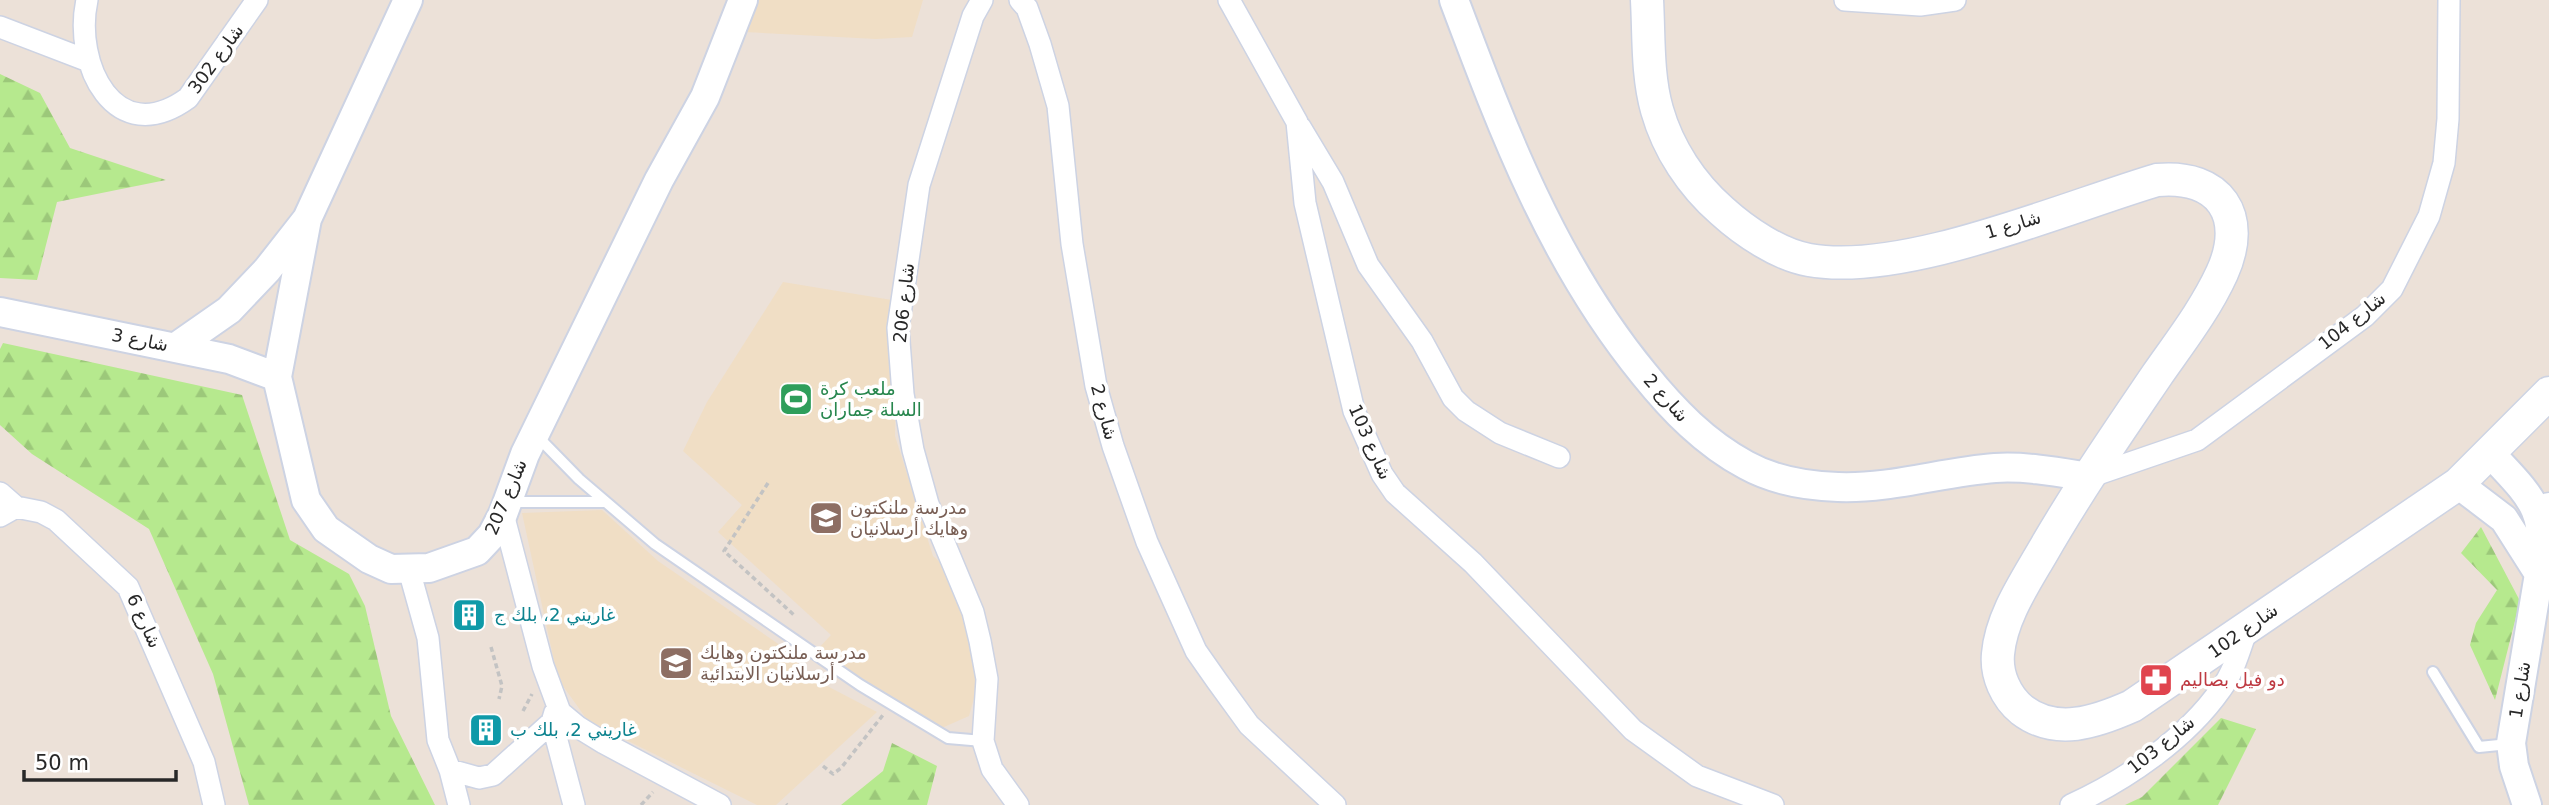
<svg xmlns="http://www.w3.org/2000/svg" width="2549" height="805" viewBox="0 0 2549 805" font-family="'DejaVu Sans','Noto Naskh Arabic',sans-serif">
	<defs>
		<pattern id="forest-firs" width="22" height="20" patternUnits="userSpaceOnUse" patternTransform="scale(1.75)"><rect width="22" height="20" fill="#b6e98e"/><path d="M5 1l3.5 6h-7zM16 11l3.5 6h-7z" fill="#9cc87a"/></pattern>
	</defs>
	<rect width="100%" height="100%" fill="#ece1d8"/>
	<path fill="#f0dec5" d="M753 0H923L912 37 876 39 745 32Z
		M783 282 904 302 896 357 895 436 933 556 950 571 982 669 969 716 935 731 815 652 831 635 718 532 742 505 683 451 707 402Z
		M602 510 658 561 790 652 806 675 877 712 776 805H757L588 721 558 679 522 513Z"/>
	<path fill="url(#forest-firs)" d="M0 74 40 93 70 148 166 180 57 202 37 280 0 278Z
		M3 343 242 395 290 540 349 574 365 606 391 716 435 805H249L213 674 149 529 32 454 0 425V349Z
		M2481 527 2520 601 2495 700 2470 645 2476 623 2497 590 2461 553Z
		M2221 718 2256 729 2218 805H2125L2142 797Z
		M892 743 937 766 927 805H841L883 771Z"/>
	<g fill="none" stroke-linecap="round" stroke-linejoin="round">
		<g stroke="#cdd3e3" stroke-width="14">
			<path id="service" d="M537 436 579 479 655 544 860 685 948 738 983 741
				M509 502H605
				M2433 672 2479 747 2509 744"/>
		</g>
		<g stroke="#cdd3e3" stroke-width="24">
			<path id="minor" d="M87 0C73 64 115 151 188 98L257 0
				M982 0 973 16 919 185 898 328 903 394 913 450 928 504 973 612 980 641 987 679 983 741 992 769 1018 805
				M1020 0 1027 8 1040 44 1058 106 1072 244 1096 386 1113 446 1147 542 1196 651 1217 681 1249 725 1335 805
				M1229 0 1297 122 1305 203 1354 411 1382 474 1395 493 1473 563 1633 730 1697 776 1773 805
				M1845 0 1920 5 1955 0
				M0 27 86 60
				M1300 127 1333 182 1368 265 1422 341 1453 398 1466 411 1500 433 1559 457
				M2089 477 2197 440 2365 316 2392 289 2429 216 2444 163 2448 119 2449 0
				M0 493 16 507
				M503 514 543 666 560 712 578 727 604 743 720 805
				M0 516 16 507 41 512 56 520 128 587 204 762 214 805
				M409 570 428 638 438 740 450 770 459 805
				M555 712 552 722 574 805
				M450 770 479 778 493 775 552 722
				M2071 805C2126 780 2186 739 2221 689 2234 672 2240 648 2247 629"/>
		</g>
		<g stroke="#cdd3e3" stroke-width="32">
			<path id="tertiary" d="M1454 0C1504 133 1553 263 1644 374 1673 410 1705 443 1746 465 1773 480 1808 486 1838 487 1891 489 1942 472 1995 468 2026 466 2058 472 2089 477
				M307 219 277 377 306 500 326 529 369 559 391 569 429 568 477 551 492 535 503 514 525 454 659 180 705 97 743 0
				M0 312 229 359 277 377
				M176 347 229 310 267 270 307 219 408 0
				M2491 454C2531 497 2549 510 2539 574L2511 743 2514 766 2527 805
				M2458 484 2504 519 2539 574"/>
		</g>
		<g stroke="#cdd3e3" stroke-width="35">
			<path id="secondary" d="M1647 0C1649 36 1647 75 1657 110 1668 149 1692 185 1722 211 1744 231 1779 255 1809 260 1903 277 2063 208 2157 180 2220 174 2248 216 2222 273 2205 310 2180 342 2157 375 2117 434 2077 492 2042 553 2024 584 2001 618 1998 654 1996 675 2006 697 2022 710 2056 736 2096 722 2132 706L2458 484 2549 393
				M2547 526 2549 509"/>
		</g>
		<path stroke="#c3c3c3" stroke-width="3.5" stroke-dasharray="5 3.5" stroke-linecap="butt" d="M768 483 724 551 794 615
			M491 647 502 686 499 699
			M523 711 532 694
			M823 766 833 774 841 768 883 715
			M786 804 787 805
			M641 805 653 792"/>
		<use href="#service" stroke="#fff" stroke-width="10"/>
		<use href="#minor" stroke="#fff" stroke-width="21"/>
		<use href="#tertiary" stroke="#fff" stroke-width="28"/>
		<use href="#secondary" stroke="#fff" stroke-width="32"/>
	</g>
	<defs>
		<g id="stadium-square" transform="scale(1.75)"><rect x="-9" y="-9" width="18" height="18" rx="4" fill="#2e9e5b" stroke="#fff"/><path d="M0-5a6.5 5 0 1 0 0 10a6.5 5 0 1 0 0-10ZM-3.5-1.8h7v3.6h-7Z" fill="#fff"/></g>
		<g id="school-square" transform="scale(1.75)"><rect x="-9" y="-9" width="18" height="18" rx="4" fill="#8d6e63" stroke="#fff"/><path d="M0-5L7-2L0 1L-7-2ZM-4 1L0 2.5L4 1V4Q0 6-4 4Z" fill="#fff"/></g>
		<g id="building-square" transform="scale(1.75)"><rect x="-9" y="-9" width="18" height="18" rx="4" fill="#0f9aa8" stroke="#fff"/><path d="M-4-6H4V6H1V3H-1V6H-4ZM-2.5-4.3h1.7v1.8h-1.7ZM.8-4.3h1.7v1.8H.8ZM-2.5-1h1.7V.8h-1.7ZM.8-1h1.7V.8H.8Z" fill="#fff"/></g>
		<g id="pharmacy-square" transform="scale(1.75)"><rect x="-9" y="-9" width="18" height="18" rx="4" fill="#e0444e" stroke="#fff"/><path d="M-2-6h4v4h4v4h-4v4h-4v-4h-4v-4h4Z" fill="#fff"/></g>
	</defs>
	<g fill-rule="evenodd">
		<use href="#stadium-square" x="796" y="399"/>
		<use href="#school-square" x="826" y="518"/>
		<use href="#building-square" x="469" y="615"/>
		<use href="#school-square" x="676" y="663"/>
		<use href="#pharmacy-square" x="2156" y="680"/>
		<use href="#building-square" x="486" y="730"/>
	</g>
	<g text-anchor="middle" stroke-width="7" stroke-linejoin="round" paint-order="stroke">
		<g font-size="18" fill="#282828" stroke="#fff">
			<text transform="translate(216 59) rotate(-54)" y="6">شارع 302</text>
			<text transform="translate(2013 225) rotate(-17)" y="6">شارع 1</text>
			<text transform="translate(904 303) rotate(-84)" y="6">شارع 206</text>
			<text transform="translate(2352 321) rotate(-39)" y="6">شارع 104</text>
			<text transform="translate(140 340) rotate(11)" y="6">شارع 3</text>
			<text transform="translate(1666 398) rotate(48)" y="6">شارع 2</text>
			<text transform="translate(1104 412) rotate(75)" y="6">شارع 2</text>
			<text transform="translate(1370 442) rotate(66)" y="6">شارع 103</text>
			<text transform="translate(506 497) rotate(-67)" y="6">شارع 207</text>
			<text transform="translate(144 621) rotate(65)" y="6">شارع 6</text>
			<text transform="translate(2243 631) rotate(-35)" y="6">شارع 102</text>
			<text transform="translate(2520 690) rotate(-81)" y="6">شارع 1</text>
			<text transform="translate(2161 745) rotate(-39)" y="6">شارع 103</text>
		</g>
		<g font-size="18" fill="#27864d" stroke="#fff" text-anchor="start">
			<text x="820" y="395">ملعب كرة<tspan x="820" dy="21">السلة جماران</tspan></text>
		</g>
		<g font-size="18" fill="#785e54" stroke="#fff" text-anchor="start">
			<text x="850" y="514">مدرسة ملنكتون<tspan x="850" dy="21">وهايك أرسلانيان</tspan></text>
			<text x="700" y="659">مدرسة ملنكتون وهايك<tspan x="700" dy="21">أرسلانيان الابتدائية</tspan></text>
		</g>
		<g font-size="18" fill="#0d838f" stroke="#fff" text-anchor="start">
			<text x="494" y="621">غاريني 2، بلك ج</text>
			<text x="510" y="736">غاريني 2، بلك ب</text>
		</g>
		<g font-size="18" fill="#be3a42" stroke="#fff" text-anchor="start">
			<text x="2180" y="686">دو فيل بصاليم</text>
		</g>
	</g>
	<path d="M24 770v10h152v-10" fill="none" stroke="#282828" stroke-width="3.5"/>
	<text x="35" y="770" font-size="21" fill="#282828" stroke="#ffffff" stroke-width="5" paint-order="stroke">50 m</text>
</svg>
